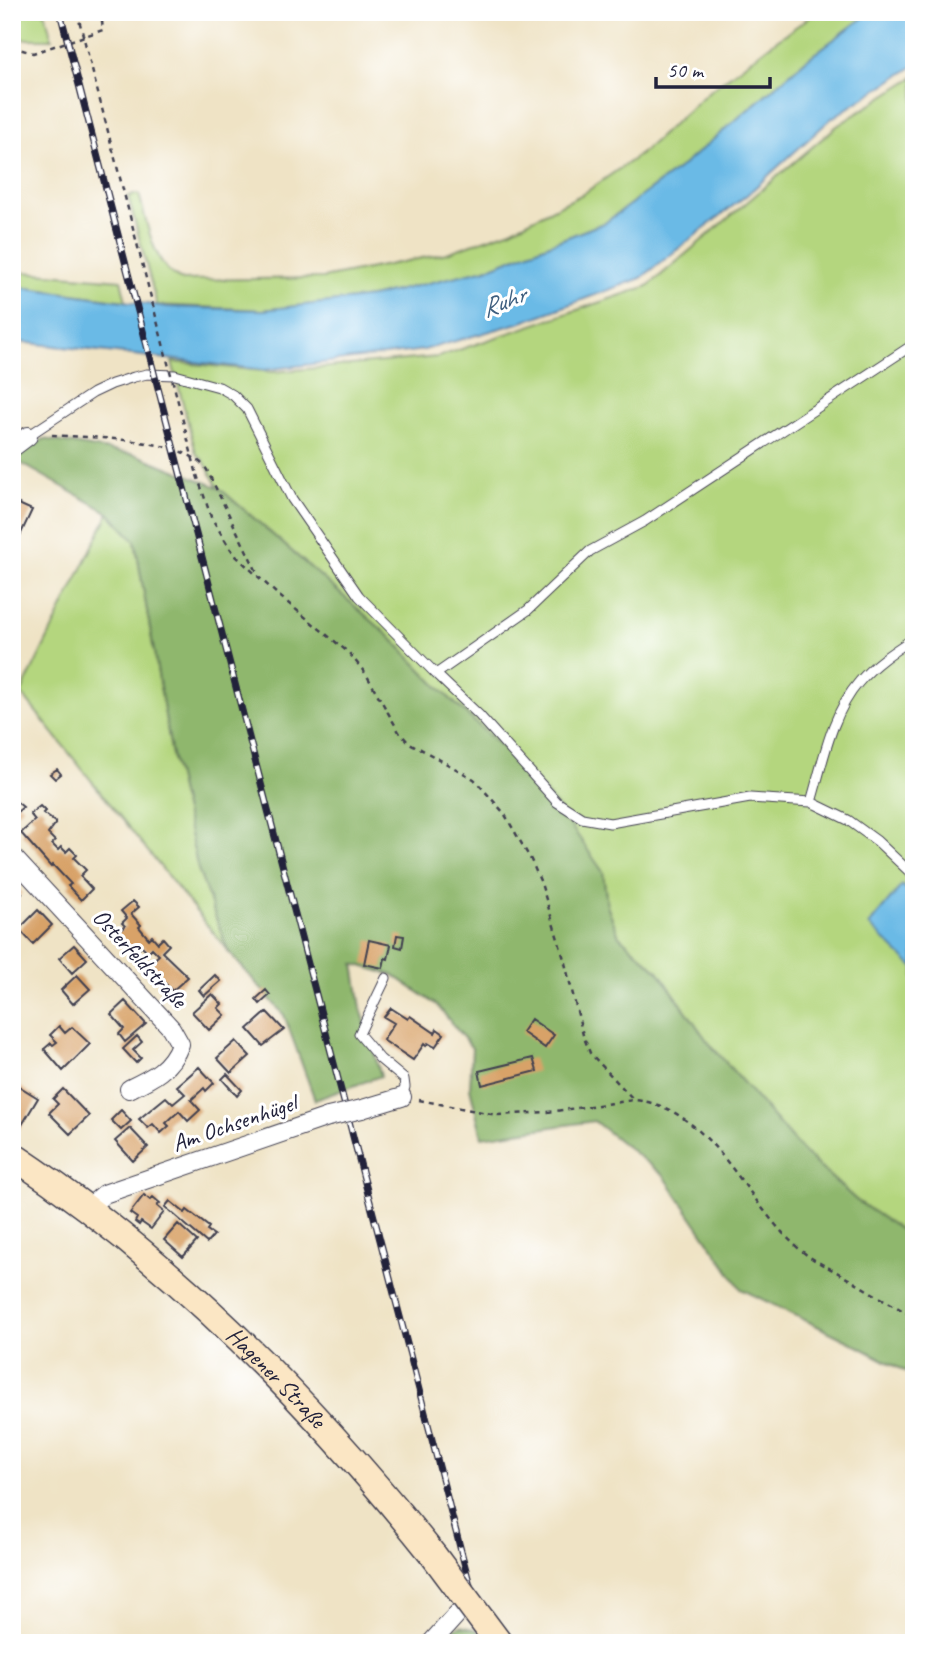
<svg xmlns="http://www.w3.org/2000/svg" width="926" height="1655" viewBox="0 0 926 1655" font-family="Caveat,sans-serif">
	<rect width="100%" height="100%" fill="#fff"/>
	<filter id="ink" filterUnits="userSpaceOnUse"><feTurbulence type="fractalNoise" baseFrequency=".0143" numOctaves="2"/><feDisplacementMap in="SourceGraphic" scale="14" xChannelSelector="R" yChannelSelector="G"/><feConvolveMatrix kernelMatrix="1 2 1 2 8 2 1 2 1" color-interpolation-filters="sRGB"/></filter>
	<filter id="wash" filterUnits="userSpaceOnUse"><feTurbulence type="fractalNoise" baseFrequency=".00686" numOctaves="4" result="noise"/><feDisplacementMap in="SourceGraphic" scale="28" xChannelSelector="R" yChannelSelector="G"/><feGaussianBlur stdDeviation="1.57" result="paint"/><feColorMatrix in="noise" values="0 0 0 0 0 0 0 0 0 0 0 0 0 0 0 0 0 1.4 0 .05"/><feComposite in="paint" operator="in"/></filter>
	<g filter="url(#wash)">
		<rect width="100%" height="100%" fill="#efe3c5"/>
		<path fill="#b4d67e" stroke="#6b7c5c" stroke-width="2" d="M12 12H45L52 39H12Z
			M817 12H871L806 60 682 166 606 222 486 269 371 297 263 310 157 305 128 196 139 194C147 222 153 268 182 280L323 278 447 253 511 230 583 194 642 153 707 93 774 42Z
			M914 77V1239L856 1200 804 1153 708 1042 658 971 619 936 607 906 603 872 526 770 444 693 389 636 218 487 204 461 196 453 172 362 273 372 438 357 648 286 837 126Z
			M12 271 121 280 126 301 12 286Z
			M109 513 135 541 171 750 198 869 228 951 21 693Z"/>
		<path fill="#8fb76d" stroke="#586c54" stroke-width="2" d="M44 439 137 455 218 487 389 636 444 693 526 770 560 810 603 872 607 906 619 936 658 971 708 1042 804 1153 856 1200 914 1239V1376L852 1343 741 1289 664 1176 594 1121 482 1137 470 1088 472 1048 437 1005 393 975 354 964 361 1008 381 1076 315 1100 284 1015 228 951 198 869 171 750 135 541 109 513 12 458Z
			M460 1626 477 1630 485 1643H438L447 1632Z"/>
		<path fill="#6bbae6" stroke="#466e90" stroke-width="2" d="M871 12H914V66L832 118 748 194 641 278 522 322 424 350 264 370 12 341V286L168 307 263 310 371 297 486 269 606 222 682 166 806 60Z
			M902 885 914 896V968L869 925Z"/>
		<g id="blocks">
			<path fill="#d8a268" d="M12 501 32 510 18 540 12 537Z
				M57 769 61 774 55 779 50 774Z
				M12 798 23 807 12 816Z
				M40 806 45 811 43 813 56 823 48 834 55 841 52 844 58 850 61 847 66 852 70 848 77 855 74 858 86 870 80 876 92 889 81 900 68 886 71 884 53 865 51 867 21 833 35 820 30 814Z
				M12 883 22 893 12 902Z
				M133 901 139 907 131 914 141 925 139 927 149 939 152 936 158 943 163 938 169 945 162 952 188 977 172 991 152 969 147 974 143 970 159 955 152 948 148 952 142 946 135 952 117 933 125 926 122 923 127 918 121 911Z
				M38 910 52 925 33 944 19 929Z
				M397 935 404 936 402 948 395 946Z
				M369 940 391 945 388 959 385 958 383 968 364 964Z
				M74 945 87 959 72 973 59 958Z
				M77 975 90 989 73 1004 61 990Z
				M215 975 221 981 204 996 199 990Z
				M266 990 270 995 260 1004 256 999Z
				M212 994 222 1004 218 1008 225 1015 209 1030 192 1012Z
				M125 1001 146 1024 125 1042 119 1034 124 1029 111 1014Z
				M391 1008 408 1019 410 1016 435 1033 437 1029 444 1034 435 1047 428 1043 426 1046 424 1044 413 1060 383 1040 394 1023 384 1017Z
				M267 1012 284 1030 263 1046 248 1029Z
				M531 1019 554 1035 545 1048 522 1032Z
				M59 1026 65 1033 72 1027 90 1044 63 1071 44 1049 51 1043 53 1045 57 1042 50 1035Z
				M137 1036 142 1042 133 1050 141 1058 136 1063 123 1049Z
				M236 1041 250 1056 231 1073 217 1058Z
				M533 1058 537 1071 482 1085 479 1071Z
				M199 1067 214 1083 206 1091 204 1088 191 1100 200 1110 188 1121 179 1111 166 1123 169 1126 161 1133 153 1124 148 1128 139 1119 166 1097 173 1104 185 1094 177 1086Z
				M227 1074 242 1090 237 1096 222 1079Z
				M12 1078 15 1080 14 1083 38 1098 19 1130 12 1126Z
				M63 1089 89 1116 70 1134 49 1113 58 1104 53 1099Z
				M121 1110 131 1121 121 1130 111 1120Z
				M130 1128 148 1147 133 1161 115 1141Z
				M144 1195 150 1200 153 1197 160 1203 157 1206 164 1212 151 1229 141 1222 139 1225 135 1222 137 1218 130 1213Z
				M170 1201 185 1213 187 1210 209 1227 207 1230 214 1235 207 1243 165 1207Z
				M178 1224 197 1241 183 1257 164 1240Z"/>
		</g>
	</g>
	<g filter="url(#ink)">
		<use href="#blocks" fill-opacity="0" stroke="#413f50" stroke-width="2"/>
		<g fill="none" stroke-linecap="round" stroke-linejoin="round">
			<g stroke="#413f50" stroke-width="11">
				<path id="lane" d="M28 436 93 393 112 384 134 377 147 374 175 375 219 387 233 395 247 409 292 499 359 596 436 674 479 715 557 802 582 818 610 823 750 798 811 802 848 820 877 841 914 876
					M436 674 528 610 590 551 645 521 914 344
					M811 802C823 762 831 714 859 682 874 664 894 651 914 638
					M386 978 359 1034 380 1059 404 1079 405 1087 402 1097"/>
			</g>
			<g stroke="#413f50" stroke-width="20">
				<path id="street" d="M12 448 28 436
					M12 856 171 1028 180 1044C171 1069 152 1078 129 1089
					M362 1109 402 1097
					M88 1208 104 1194 328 1117
					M431 1643 468 1602"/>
			</g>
			<g stroke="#413f50" stroke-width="29">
				<g id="secondary">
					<path id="s1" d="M12 1155C175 1263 313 1404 434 1556"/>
				</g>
			</g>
			<path stroke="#413f50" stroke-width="2.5" stroke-dasharray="5 5" stroke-linecap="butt" d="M12 47 33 53 103 30 101 12
				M52 435C89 438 186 437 207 470L257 572
				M197 475 211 517 228 545 236 556 277 594 349 653 366 674 399 732 408 742 474 779 504 813 531 860 541 883 564 959 583 1035 590 1053 634 1100
				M419 1100 497 1115 548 1112 634 1100C713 1106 747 1208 803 1252 814 1261 828 1267 840 1274 864 1288 889 1303 914 1317"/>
			<use href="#lane" stroke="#fff" stroke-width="9"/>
			<use href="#street" stroke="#fff" stroke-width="18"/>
			<use href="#secondary" stroke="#fbe6c4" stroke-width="26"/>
			<g stroke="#22223b" stroke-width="7">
				<path id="rail" d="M60 12 485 1643"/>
			</g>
			<use href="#rail" stroke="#fff" stroke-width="4.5" stroke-dasharray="13" stroke-linecap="butt"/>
			<g stroke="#413f50" stroke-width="20" stroke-linecap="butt">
				<path id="street-bridge" d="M328 1117 362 1109"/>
			</g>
			<g stroke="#413f50" stroke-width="29" stroke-linecap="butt">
				<path id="secondary-bridge" d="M434 1556 499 1643"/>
			</g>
			<path stroke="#413f50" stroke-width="2.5" stroke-dasharray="5 5" stroke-linecap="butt" d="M77 12 197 475"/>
			<use href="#street-bridge" stroke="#fff" stroke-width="18"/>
			<use href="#secondary-bridge" stroke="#fbe6c4" stroke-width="26"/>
		</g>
	</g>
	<g text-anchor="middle" stroke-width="6" stroke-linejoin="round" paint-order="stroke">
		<g font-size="24" fill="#22223b" stroke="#fff">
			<text transform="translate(140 958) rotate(47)" y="8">Osterfeldstraße</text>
			<text transform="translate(234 1123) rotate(-19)" y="8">Am Ochsenhügel</text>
			<text dy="8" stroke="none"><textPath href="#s1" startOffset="346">Hagener Straße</textPath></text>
		</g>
		<g font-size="26" font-style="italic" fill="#3f5f7f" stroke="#fff">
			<text transform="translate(503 301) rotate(-21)" y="9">Ruhr</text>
		</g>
	</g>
	<rect width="926" height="1655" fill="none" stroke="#fff" stroke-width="42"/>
	<path d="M656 77v10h114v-10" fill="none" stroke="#22223b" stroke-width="3.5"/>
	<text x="667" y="77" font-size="21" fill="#22223b" stroke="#ffffff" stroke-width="5" paint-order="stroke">50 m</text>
</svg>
